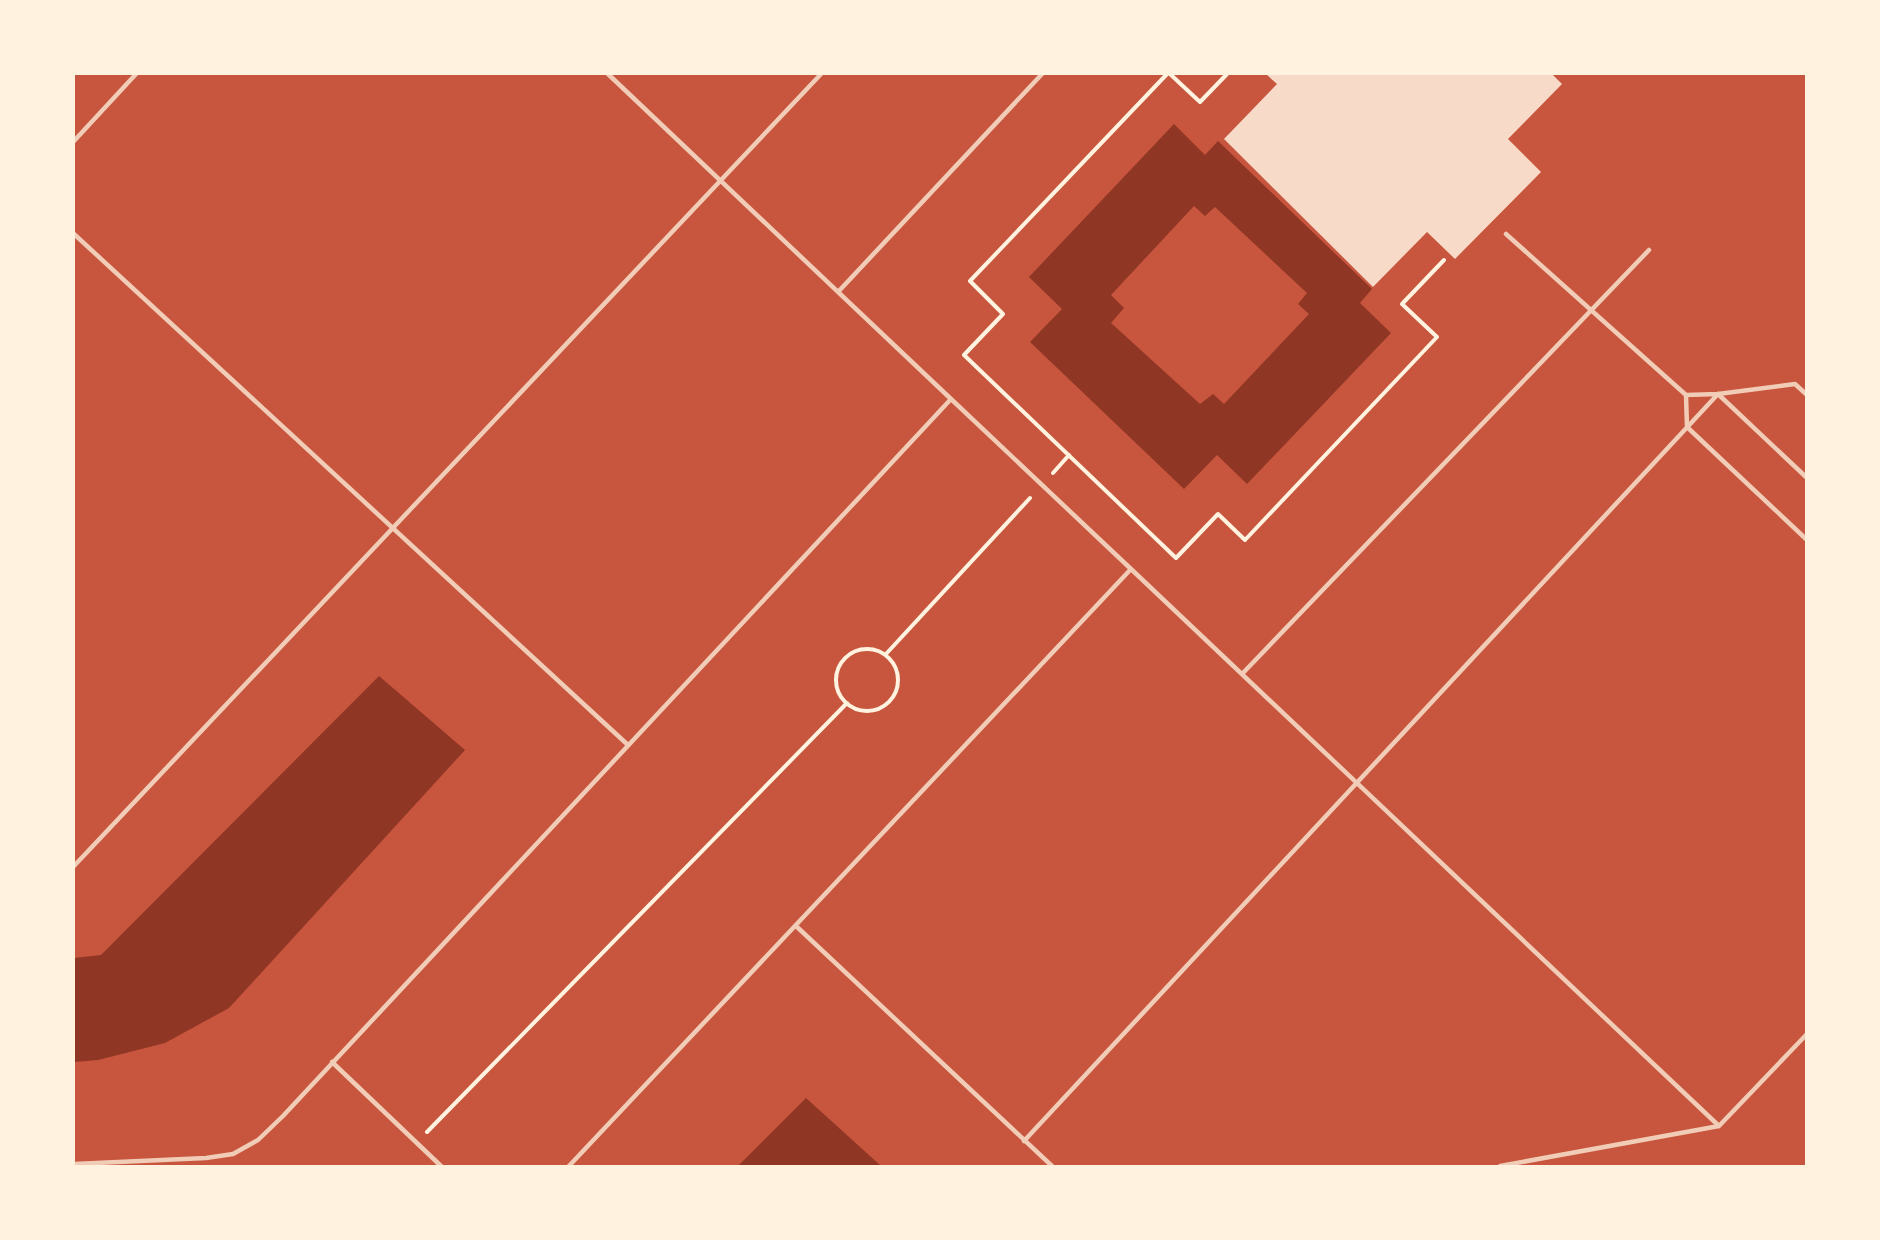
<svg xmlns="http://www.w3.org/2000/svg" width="1880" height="1240" viewBox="0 0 1880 1240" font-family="Raleway,sans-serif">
	<rect width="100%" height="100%" fill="#c8553d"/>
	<path fill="#8f3625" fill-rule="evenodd" d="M1174 124 1205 155 1218 141 1372 289 1360 303 1391 333 1247 484 1217 455 1184 489 1030 342 1062 309 1029 277ZM1194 206 1205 216 1215 207 1307 293 1298 304 1309 314 1224 404 1213 394 1200 404 1111 323 1124 308 1111 295Z
		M379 676 465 750 229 1008 165 1043 98 1060 74 1062V958L101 955Z
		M806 1098 881 1166H738Z"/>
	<path fill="#f7dbc8" d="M1266 74H1552L1562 84 1508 139 1541 172 1455 259 1427 232 1373 287 1224 139 1277 84Z"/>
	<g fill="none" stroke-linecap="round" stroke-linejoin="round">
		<path stroke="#fff3e0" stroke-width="4" d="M1167 74 970 281 1003 314 964 355 1176 558 1218 514 1245 540 1437 337 1402 304 1444 260
			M1170 74 1200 102 1227 74
			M1053 473 1069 455
			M836 680a31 31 0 1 1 62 0a31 31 0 1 1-62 0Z
			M886 654 1030 498
			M427 1132 847 703"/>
		<path stroke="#f1ccb7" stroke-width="4.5" d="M74 141 136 74
			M74 234 628 745
			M1506 234 1686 395 1718 394 1795 384 1806 394
			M838 292 1042 74
			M1718 394 1806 477
			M1686 395 1687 427 1806 539
			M951 399 1131 569
			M1242 674 1649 250
			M74 866 821 74
			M796 926 1052 1166
			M332 1062 441 1166
			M1024 1141 1718 394
			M74 1164 206 1158 233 1154 258 1140 283 1116 951 399 608 74
			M569 1166 1131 569 1719 1126
			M1500 1166 1719 1126 1806 1035"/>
	</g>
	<rect width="1880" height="1240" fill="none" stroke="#fff3e0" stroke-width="150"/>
</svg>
